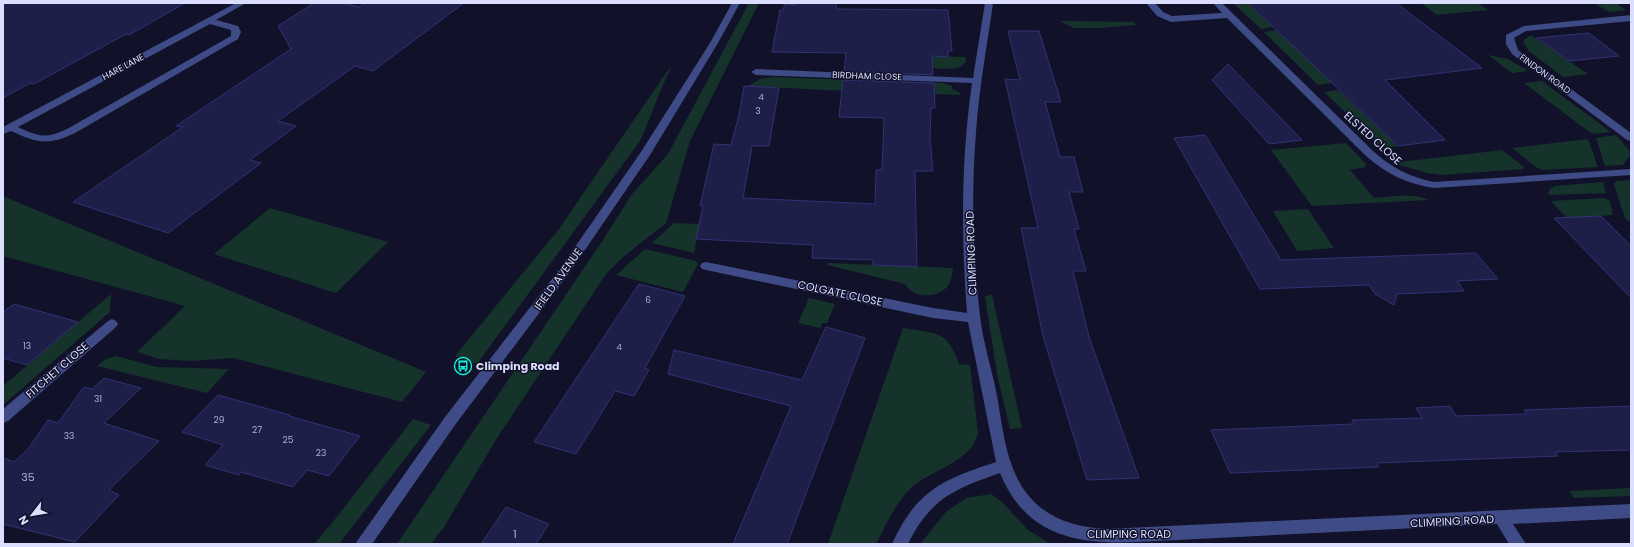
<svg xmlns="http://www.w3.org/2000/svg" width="1634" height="547" viewBox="0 0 1634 547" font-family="Poppins,sans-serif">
	<rect width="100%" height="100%" fill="#111229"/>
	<path fill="#15332b" d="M749 3H759L690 141 666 223 623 257 606 274 495 441 444 527 431 544H397L603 240 632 194 668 154Z
		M1233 3H1247L1273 27 1261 29Z
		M1421 3H1478L1488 10 1437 15Z
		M1594 3H1615L1626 10 1609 12Z
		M1060 21 1134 22 1136 25 1100 28H1074Z
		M1276 30 1280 33 1332 83 1318 85 1264 32Z
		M1531 35 1536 39 1588 74 1563 77 1529 51 1523 42 1525 39Z
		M1488 55 1508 59 1528 71 1512 73Z
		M918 56 966 57V61C960 74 932 67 920 67Z
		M671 68C659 92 651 117 640 141L477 364 455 356 559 229 668 70Z
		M773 77 849 80 848 91 748 86 760 79Z
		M861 80 943 83 952 86V89L959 92 960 95 860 91Z
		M1542 81 1611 132 1592 134 1524 83Z
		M1338 90 1398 146 1383 148 1324 92Z
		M1616 135 1629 150 1630 155 1623 165 1605 166 1596 138Z
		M1588 139 1598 167 1543 170 1536 167 1512 148Z
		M1346 143 1366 164 1365 167 1350 170 1374 198C1391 197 1412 192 1428 200L1312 206 1271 150Z
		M1502 150 1524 167 1523 169 1441 175 1427 173 1400 165 1399 162Z
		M1631 180V224L1625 218 1614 185 1616 181Z
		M1603 182 1606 193 1548 195 1550 189 1555 186Z
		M5 197 426 372 402 402 233 358 192 361 159 359 137 352 185 306 3 256V198Z
		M1604 198 1610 201 1613 215 1567 218 1551 201Z
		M270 208 388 242 336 293 214 254Z
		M1308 209 1334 248 1297 251 1273 211Z
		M674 223 700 224 694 253 652 243Z
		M645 249 696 261 698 264 683 292 616 275Z
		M828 263 953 268C952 274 952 279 949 284 940 299 914 299 905 284L827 265Z
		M111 294 110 312 3 405V386Z
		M992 295 1022 428 1010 429 997 374 985 296Z
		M809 298 835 304 827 323H822L820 328 798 323Z
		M903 328C936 334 947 329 959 364L970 365 978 433C970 464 932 468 910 489 895 504 886 525 876 544H828Z
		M116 356 157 367 229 369 207 393 97 366 106 359Z
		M413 419 431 425 339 544H314L332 523Z
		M1631 488V496L1574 498 1569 491Z
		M991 494 1001 501 1028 530 1046 541 1048 544H920L946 512 966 498Z"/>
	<path fill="#1e1f49" stroke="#313274" d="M3 3H185L129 35 126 34 34 84 30 83 3 98Z
		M314 3H343L359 7 365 3H464L373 71 355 66 278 121 296 126 250 160 261 163 168 233 73 202 183 127 176 126 291 49 278 26Z
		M796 3H836V9L948 10 952 51H948V57L932 56 933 75 844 71 846 53 772 52 780 10H783L785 4 796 5Z
		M1248 3H1396L1482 68 1385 80 1445 140 1398 146Z
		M1008 31H1039L1061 102H1045L1060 157H1074L1083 192H1069L1079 229H1074L1086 271H1073L1089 337 1139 478 1087 480 1043 336 1021 228H1038L1005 79 1020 80Z
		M1589 33 1619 56 1569 61 1536 38Z
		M1228 64 1302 140 1269 144 1212 80Z
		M843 80 934 83 935 108H931L930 138 933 171H915L917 267 873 265V260L812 258 813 245 696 239 703 206H700L714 144 731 145 739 115 744 86 779 88 769 146H752L743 198 875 204 876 170H882L884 118 839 117Z
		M1205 135 1281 260 1476 253 1498 279 1457 281 1464 291 1397 294 1394 305 1375 294 1369 285 1260 289 1174 138Z
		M1601 216 1631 246V298L1554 218Z
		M639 284 685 296 645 368 649 370 634 396 615 391 576 454 534 442Z
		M14 304 78 322 27 365 3 358V312Z
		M826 327 865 338 787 544H733L791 406 668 374 674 350 802 380Z
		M104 378 141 388 104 423 159 441 109 490 119 495 75 542 3 524V458L14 462 28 449 48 420 58 423 84 387 92 389Z
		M218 395 290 415 289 416 360 436 329 476 307 470 293 487 241 472 239 475 205 465 223 445 182 432Z
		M1450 406 1456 416 1527 414 1524 410 1631 406V450L1555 452 1558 456 1376 463 1379 467 1230 473 1211 430 1354 424 1352 420 1422 418 1416 408Z
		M506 507 549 524 536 544H481Z"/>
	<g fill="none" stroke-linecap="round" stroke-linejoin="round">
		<path fill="#3e4b86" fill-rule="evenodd" d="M236 3H246L216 20 238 26 241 32 238 39 75 133C48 146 37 143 11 131L3 134V127ZM210 24 231 30V36L67 129C45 139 40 137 18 127Z
			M732 3H740L718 43 650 155 567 276 455 425 372 544H355L445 417 559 270 641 152 710 43Z
			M985 3H993C987 46 979 89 976 132 971 193 973 255 980 316 983 343 992 369 997 396 1003 428 1005 463 1025 491 1044 518 1074 527 1106 529L1631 504V518L1513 524 1526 544H1509L1497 524 1137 542C1076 545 1025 535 1000 473 954 489 930 499 908 544H892C917 490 942 480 996 462L968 322 933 318 706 270 702 269 700 266 702 263 706 262 933 308 967 313C961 236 961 160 972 83L756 75 751 72 756 69 973 78Z
			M1146 3H1155L1163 12 1172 16 1222 13 1213 3H1222L1373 151C1391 167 1409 177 1434 182L1631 169V175L1434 188C1407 184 1386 174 1365 155L1227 18 1171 22 1157 16Z
			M1631 15V21L1526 31 1514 38 1518 50 1631 133V141L1627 140 1512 54 1506 44V35L1524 26Z
			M112 319 116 321 118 324 116 327 8 421 3 423V409L108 321Z"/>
	</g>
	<defs>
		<g id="bus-ring" transform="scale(0.9)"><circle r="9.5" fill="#111229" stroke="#0ff6db" stroke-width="1.5"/><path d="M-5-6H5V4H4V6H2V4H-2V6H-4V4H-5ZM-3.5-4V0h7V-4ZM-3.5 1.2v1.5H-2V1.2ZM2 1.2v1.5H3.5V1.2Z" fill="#0ff6db"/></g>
	</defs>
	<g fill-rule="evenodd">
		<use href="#bus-ring" x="463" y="366"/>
	</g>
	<g text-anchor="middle" stroke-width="3" stroke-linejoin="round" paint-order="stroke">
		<g font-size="9" fill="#dbdefe" stroke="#111229">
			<text transform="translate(123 67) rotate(-28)" y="3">HARE LANE</text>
			<text transform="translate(1545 74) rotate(36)" y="3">FINDON ROAD</text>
			<text transform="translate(867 76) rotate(2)" y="3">BIRDHAM CLOSE</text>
		</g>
		<g font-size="9" fill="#acaed1">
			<text x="761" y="100">4</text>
			<text x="758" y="114">3</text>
			<text x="648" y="303">6</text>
			<text x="27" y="349">13</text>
			<text x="619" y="350">4</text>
			<text x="98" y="402">31</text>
			<text x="219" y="423">29</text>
			<text x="257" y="433">27</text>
			<text x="69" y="439">33</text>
			<text x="288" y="443">25</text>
			<text x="321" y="456">23</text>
		</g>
		<g font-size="11" fill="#dbdefe" stroke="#111229">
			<text transform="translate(1373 138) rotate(42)" y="4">ELSTED CLOSE</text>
			<text transform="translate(971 253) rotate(-92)" y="4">CLIMPING ROAD</text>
			<text transform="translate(558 279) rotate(-54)" y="4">IFIELD AVENUE</text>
			<text transform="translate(840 293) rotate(12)" y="4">COLGATE CLOSE</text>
			<text transform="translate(57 370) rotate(-41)" y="4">FITCHET CLOSE</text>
			<text transform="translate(1452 521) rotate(-3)" y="4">CLIMPING ROAD</text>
			<text x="1129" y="538">CLIMPING ROAD</text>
		</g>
		<g font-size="11" font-weight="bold" fill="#dbdefe" stroke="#111229" text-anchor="start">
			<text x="476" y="370">Climping Road</text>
		</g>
		<g font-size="11" fill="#acaed1">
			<text x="28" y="481">35</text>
			<text x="515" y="538">1</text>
		</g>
	</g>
	<rect width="1634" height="547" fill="none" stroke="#dbdefe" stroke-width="8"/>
	<g transform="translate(32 515) rotate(239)" stroke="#111229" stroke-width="3" paint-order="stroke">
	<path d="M0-3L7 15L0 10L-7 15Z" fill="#dbdefe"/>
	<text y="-6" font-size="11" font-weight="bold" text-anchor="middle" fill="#dbdefe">N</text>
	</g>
</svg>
